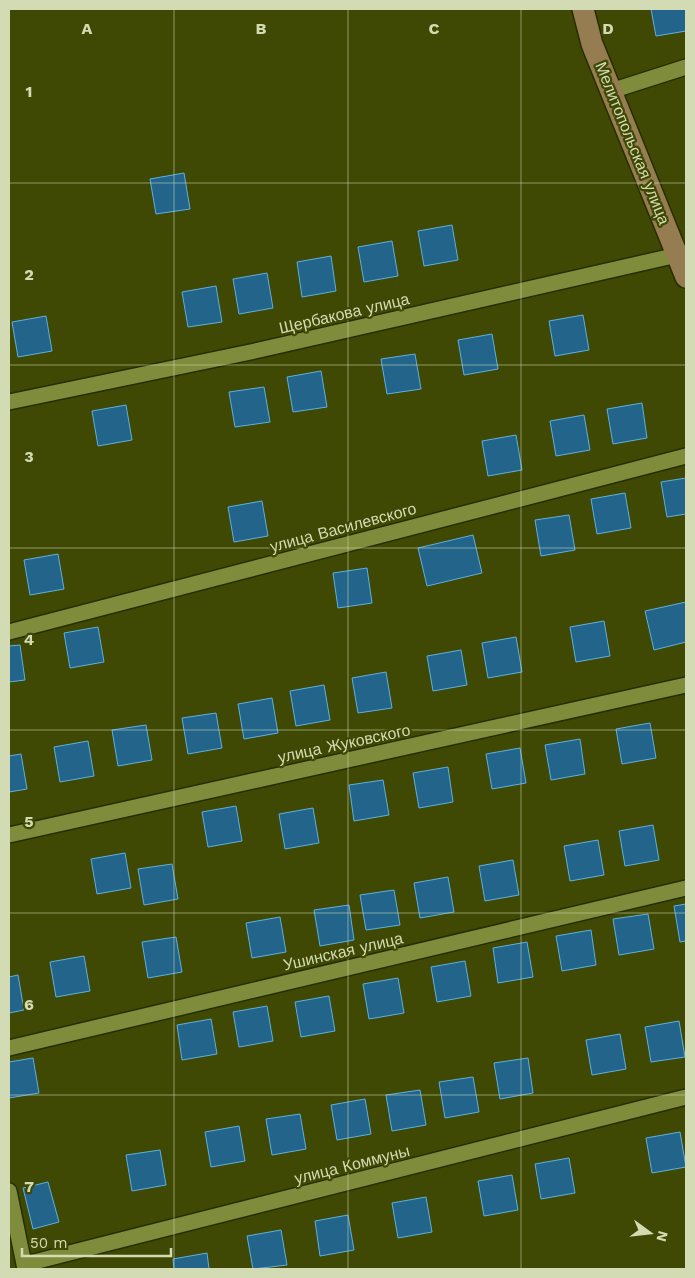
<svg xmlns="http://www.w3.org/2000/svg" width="695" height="1278" viewBox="0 0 695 1278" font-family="'Work Sans',sans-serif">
	<rect width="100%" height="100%" fill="#404904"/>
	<path fill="#22648a" stroke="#5eb0e1" d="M651 9H686V31L656 36Z
		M184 173 190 209 156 214 150 179Z
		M452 225 458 260 424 266 418 231Z
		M392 241 398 276 364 282 358 247Z
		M331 256 336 291 302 297 297 262Z
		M267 273 273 308 239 314 233 279Z
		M216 286 222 322 188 327 182 292Z
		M583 315 589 350 555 356 549 321Z
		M46 316 52 351 18 357 12 322Z
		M492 334 498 369 464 375 458 340Z
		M415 354 421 389 387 394 381 359Z
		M321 371 327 407 293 412 287 377Z
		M264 387 270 422 235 427 229 392Z
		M642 403 647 438 613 444 607 409Z
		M126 405 132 440 98 446 92 411Z
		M584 415 590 450 556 456 550 421Z
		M516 435 522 470 488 476 482 441Z
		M686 478V514L667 517 661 482Z
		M625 493 631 528 597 534 591 499Z
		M262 501 268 536 234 542 228 507Z
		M569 515 575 550 541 556 535 520Z
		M473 535 482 573 427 586 418 548Z
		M58 554 64 589 30 595 24 560Z
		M367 568 372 603 338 608 333 573Z
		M686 602V642L654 650 645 611Z
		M604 621 610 656 576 662 570 627Z
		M98 627 104 662 70 668 64 633Z
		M516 637 522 672 488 678 482 643Z
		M20 645 25 680 9 682V646Z
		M461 650 467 685 433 691 427 656Z
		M386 672 392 708 358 713 352 678Z
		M324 685 330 720 296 726 290 691Z
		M272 698 278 733 244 739 238 704Z
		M216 713 222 748 188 754 182 718Z
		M650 723 656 758 622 764 616 729Z
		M146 725 152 760 118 766 112 730Z
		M580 739 585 774 551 780 545 745Z
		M88 741 94 776 60 782 54 747Z
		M520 748 526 783 492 789 486 754Z
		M21 754 27 789 9 792V756Z
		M448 767 453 802 419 808 413 773Z
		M383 780 389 815 354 821 349 785Z
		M236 806 242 841 208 847 202 812Z
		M313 808 319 843 285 849 279 814Z
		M653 825 659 860 625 866 619 831Z
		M598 840 604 875 570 881 564 846Z
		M125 853 131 888 97 894 91 859Z
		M513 860 519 895 485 901 479 866Z
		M172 864 178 899 144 905 138 869Z
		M448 877 454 912 420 918 414 883Z
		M394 890 400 925 366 930 360 895Z
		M686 904V941L680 942 674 906Z
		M349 905 354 940 320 946 314 910Z
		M648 914 654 949 619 955 613 919Z
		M280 917 286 952 252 958 246 923Z
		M591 930 596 965 562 971 556 936Z
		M176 937 182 972 148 978 142 942Z
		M527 942 533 977 498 983 493 948Z
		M84 956 90 991 56 997 50 962Z
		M465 961 471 996 437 1002 431 967Z
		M18 975 24 1010 9 1013V977Z
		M398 978 404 1013 369 1019 363 984Z
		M329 996 335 1031 301 1037 295 1002Z
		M267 1006 273 1041 239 1047 233 1012Z
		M211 1019 217 1054 182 1060 177 1025Z
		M679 1021 685 1057 651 1062 645 1027Z
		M620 1034 626 1069 592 1075 586 1040Z
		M33 1058 39 1093 9 1098V1062Z
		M528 1058 533 1093 500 1099 494 1063Z
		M473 1077 479 1112 445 1118 439 1082Z
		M420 1090 426 1125 392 1131 386 1095Z
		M365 1099 371 1134 337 1140 331 1105Z
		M300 1114 306 1149 272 1155 266 1119Z
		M239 1126 245 1161 211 1167 205 1132Z
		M680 1132 686 1167 652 1173 646 1138Z
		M160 1150 166 1185 132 1191 126 1155Z
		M569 1158 575 1193 541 1199 535 1164Z
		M512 1175 518 1210 484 1216 478 1181Z
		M48 1182 59 1222 33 1229 23 1188Z
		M426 1197 432 1232 398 1238 392 1203Z
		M348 1215 354 1250 320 1256 315 1221Z
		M281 1230 287 1265 253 1269 247 1236Z
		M207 1253 209 1269H174L173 1259Z"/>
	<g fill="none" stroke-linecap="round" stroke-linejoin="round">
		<g stroke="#272e01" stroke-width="18">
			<path id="street" d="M611 91 686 67
				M9 402 255 351 686 253
				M9 632 686 456
				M9 835 686 685
				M9 1048 686 888
				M9 1191 25 1269
				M26 1264 686 1097"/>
		</g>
		<g stroke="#272e01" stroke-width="24">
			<path id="secondary" d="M583 9 592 44 686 277"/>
		</g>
		<use href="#street" stroke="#7f8c3b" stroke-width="15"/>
		<use href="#secondary" stroke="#957c51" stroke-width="21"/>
	</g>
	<path fill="none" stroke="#d2dbb3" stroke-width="1" stroke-opacity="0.55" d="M174 9V1269M348 9V1269M521 9V1269M9 183H686M9 365H686M9 548H686M9 730H686M9 913H686M9 1095H686"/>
	<g text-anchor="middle" stroke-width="4.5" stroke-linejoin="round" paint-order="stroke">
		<g font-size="16" fill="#d2dbb3" stroke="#404904">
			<text transform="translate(633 143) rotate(68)" y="6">Мелитопольская улица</text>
			<text transform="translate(344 313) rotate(-13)" y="6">Щербакова улица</text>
			<text transform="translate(343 527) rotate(-15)" y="6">улица Василевского</text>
			<text transform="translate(344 743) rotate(-12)" y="6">улица Жуковского</text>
			<text transform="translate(343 951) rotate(-13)" y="6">Ушинская улица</text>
			<text transform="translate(352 1164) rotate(-14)" y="6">улица Коммуны</text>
		</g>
	</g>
	<g font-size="16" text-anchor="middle" font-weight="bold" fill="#d2dbb3" stroke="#404904" stroke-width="4.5" stroke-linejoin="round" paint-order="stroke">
		<text x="87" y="34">A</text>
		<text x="261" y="34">B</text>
		<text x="434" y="34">C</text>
		<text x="608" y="34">D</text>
		<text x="29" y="97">1</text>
		<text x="29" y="280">2</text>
		<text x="29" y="462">3</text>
		<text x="29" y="645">4</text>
		<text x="29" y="827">5</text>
		<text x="29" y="1010">6</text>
		<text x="29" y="1192">7</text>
	</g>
	<rect width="695" height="1278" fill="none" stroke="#d2dbb3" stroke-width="20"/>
	<g transform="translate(650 1233) rotate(105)" stroke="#404904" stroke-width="4" paint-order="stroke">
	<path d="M0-4L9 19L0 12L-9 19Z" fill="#d2dbb3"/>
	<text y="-8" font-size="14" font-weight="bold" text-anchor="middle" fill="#d2dbb3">N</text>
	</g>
	<path d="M22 1248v8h149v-8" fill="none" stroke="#d2dbb3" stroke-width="2.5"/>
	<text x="30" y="1248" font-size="15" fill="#d2dbb3" stroke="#404904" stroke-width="4" paint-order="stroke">50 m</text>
</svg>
